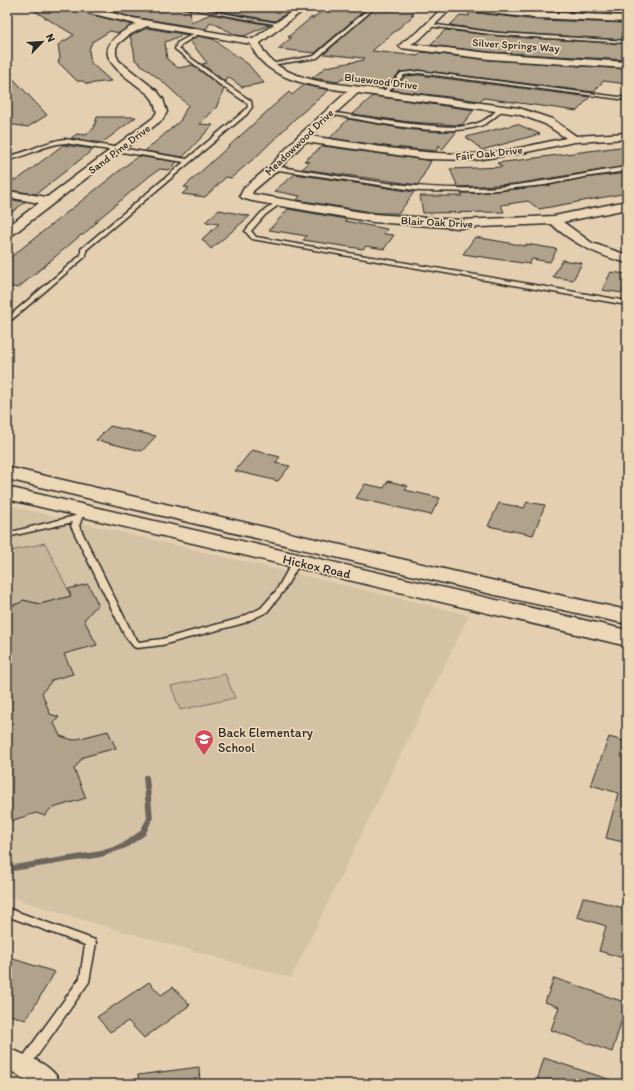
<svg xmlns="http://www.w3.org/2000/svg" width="634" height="1091" viewBox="0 0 634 1091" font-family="Itim,sans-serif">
	<rect width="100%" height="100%" fill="#e4d0b0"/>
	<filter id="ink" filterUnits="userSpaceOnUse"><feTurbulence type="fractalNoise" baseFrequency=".025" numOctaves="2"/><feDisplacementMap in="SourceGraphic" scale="8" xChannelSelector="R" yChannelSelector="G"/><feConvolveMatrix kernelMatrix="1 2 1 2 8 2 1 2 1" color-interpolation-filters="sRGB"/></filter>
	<g filter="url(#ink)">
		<path fill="#d4c2a5" d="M7 505 469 615 291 978 93 923 7 896Z"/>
		<path fill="#c6b59b" stroke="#787063" d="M45 543 71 596 40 604 23 600 20 603 7 607V552Z
			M225 674 235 698 180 710 171 686Z"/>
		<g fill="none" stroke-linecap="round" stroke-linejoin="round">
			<path fill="#6e665b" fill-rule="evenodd" d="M144 775H148L149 777 153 818 145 835 126 848 101 857 7 872V866L101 851 122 844 140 831 147 818 143 777Z"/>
		</g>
		<path fill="#b0a28b" stroke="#2b2b2b" d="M28 7H80L89 14 132 25 119 33 110 31 92 42 89 50 91 63 111 81 87 84 83 81H77L58 62 60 58 58 45 74 35Z
			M97 7H179L190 10 191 22 211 14 269 25 244 36 236 35 211 22 206 29 127 16Z
			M229 7H271L289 12 275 21 219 11Z
			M327 7H350L362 8 365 10 315 53 278 49 291 38 288 37 312 17V19Z
			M391 7H418L411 15H414L372 51 418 56 422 52 489 60 627 69V84L603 81 594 92 419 70 400 72 384 89 382 88 386 85 342 79 338 82 312 78 326 67 364 60V57L363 58 324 54 373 9 387 11Z
			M501 7H627V14L537 10Z
			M469 12 537 20 627 23V40L498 32 450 25 461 15 469 16Z
			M147 28 189 35 186 36 185 34 165 42 167 59 178 68 193 65 224 89 216 108 200 124 213 125 183 157 145 151 180 121 188 105 163 82 135 60 134 51 130 36Z
			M445 30 498 36 627 44V60L489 52 430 45Z
			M198 36 213 39 248 64 264 83 242 87 228 77 226 82 224 81 202 64 207 63 190 41Z
			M7 72 47 115 28 127 7 124Z
			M419 75 590 97 577 111 484 98 481 101 392 90 405 76Z
			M304 85 329 90 297 117 258 155 231 178 226 177 205 197 182 194 189 188 184 187 272 107 289 92 292 95Z
			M373 96 474 110 462 125H457L409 122 353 114Z
			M97 117H136L102 143 71 138 77 134 86 135 94 128Z
			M348 119 405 129 426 131H457L442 150 439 145 436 151 392 147 330 138Z
			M517 124 540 134 482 150 466 137Z
			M63 145 94 149 36 194 7 190V185L15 179 17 180Z
			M323 146 426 160 431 161 418 185 302 169 310 162 304 161Z
			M627 146V166L514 184 458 187 450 169 502 167 497 163Z
			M138 156 177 162 169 170 160 169 151 175 95 222H97L83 235H81L18 288 7 286V260Z
			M627 173V193L539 209 528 201 501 205 504 212 423 213 420 196H462L461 193H477L545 186 584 178Z
			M295 174 414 192 399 213H378L297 200 300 196 274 191Z
			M7 199 25 202 7 216Z
			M288 209 346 219 345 221 387 229 384 234 394 235 384 249 366 246 363 249 303 240 307 236 269 230Z
			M219 210 250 216 211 249 202 239 219 224 205 222Z
			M475 237 526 246V244L557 249 550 262 532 259 529 264 463 254Z
			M562 260 582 263 573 280 553 277Z
			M611 272 627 274V291H623L622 293 602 290Z
			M110 426 156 436 142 451 96 440Z
			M252 450 280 457 275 463 290 466 278 481 235 471Z
			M388 481 408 486 405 490 440 498 431 515 356 498 365 484 384 488Z
			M527 502 545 505 533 535 488 526 499 503 524 508Z
			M88 584 98 604 84 620 97 645 64 654 73 674 52 680 42 693 50 714 59 717 54 723 60 736 73 740 108 731 116 748 83 757 74 769 86 798 50 809 45 816 36 813 7 822V607L20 603 23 600 40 604 71 596 68 589Z
			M609 737 627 742V843L606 838 618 793 591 785Z
			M583 897 627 909V959L599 951 606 926 577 917Z
			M7 957 55 972 26 1020 7 1014Z
			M554 978 627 1003 612 1052 551 1030 559 1007 545 1002Z
			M149 982 161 995 173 987 190 1005 144 1038 128 1021 110 1032 97 1017Z
			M544 1058 614 1081 613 1084H536Z
			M199 1067 200 1084H139L138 1075Z"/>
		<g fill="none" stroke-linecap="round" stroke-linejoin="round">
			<g stroke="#2b2b2b" stroke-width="3">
				<path id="lane" d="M180 7H189L282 24 280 25Z
					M363 7H369L372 9 370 12 317 58 271 65 269 64 314 56 367 10Z
					M429 24 498 33 627 41V43L498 35 428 26V24Z
					M199 31H200V33L181 45 179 49 223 82 251 101 252 107 247 114 86 250V256L9 322 7 323V318L81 255V249L184 162 65 143C44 144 28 157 7 160V156C27 154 44 141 65 139L187 159 243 112 248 107 247 103 219 84 175 49 177 43Z
					M419 71 627 98V100L419 73 404 75 385 95 381 94 401 73Z
					M500 107 504 108C498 115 489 123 480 126 441 138 370 121 329 114L327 113 329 112C364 117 400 124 436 126 449 127 465 128 478 123 487 120 494 113 500 107Z
					M274 166C341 176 409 190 476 188 527 187 577 174 627 167V171L584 177 545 185 477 192 420 191 272 169V167Z
					M279 200 281 201V203L265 215 251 231 256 237 627 301V305L252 239 245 231 246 230 261 213Z
					M78 508H84L85 510 79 526 133 635 139 642 162 639 238 619 261 608 276 591 294 559H300L301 561 283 592 267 612 244 623 162 645 137 648 134 647 125 636 71 526 73 522 7 537V533L75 516Z
					M7 908 95 940 96 943 89 982 28 1069 24 1070 20 1069 18 1065 20 1061 80 978 85 945 7 916Z"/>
			</g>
			<g stroke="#2b2b2b" stroke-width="3">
				<path id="street" d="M81 7H91L127 17 253 39 298 7H308L260 43C268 68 299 77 323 82L519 108 552 119 576 136 627 133V139L574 142 517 154 475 160 426 159 305 142 278 170 253 191 252 194 373 214 459 220 554 216 627 201V209L563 222 592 243 627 255V263C597 255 574 244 551 224L459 228 373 222 252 201 242 198 240 196 244 188 270 166 298 136 348 91C316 87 263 80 251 44L147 26 129 35 118 44 116 48V55L119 61 157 91 163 99 167 112 162 120 11 236 7 237V227L39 203 7 197V191L47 197 153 118 157 112 153 100 149 95C119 70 80 52 136 24L89 13ZM358 93 518 114 545 124 566 138C536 144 504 153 473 154 419 155 364 144 310 136Z
					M443 7H453L420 39 411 44 489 53 627 62V68L489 59 401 48 399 46 404 41 418 32Z
					M457 7H486L537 12 627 16V22L537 18 461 10Z
					M7 1048C23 1054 56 1065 60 1084H30L15 1073 7 1070Z"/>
			</g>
			<g stroke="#2b2b2b" stroke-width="3">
				<path id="secondary" d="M7 467 491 580 627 610V624L491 594 7 479Z
					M7 487 627 630V646L7 499Z"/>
			</g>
			<use href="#lane" fill="#ecd7b6" fill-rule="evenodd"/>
			<use href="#street" fill="#ecd7b6" fill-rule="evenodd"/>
			<use href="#secondary" fill="#ecd7b6" fill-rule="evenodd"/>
		</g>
	</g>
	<defs>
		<g id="school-pin" transform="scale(1)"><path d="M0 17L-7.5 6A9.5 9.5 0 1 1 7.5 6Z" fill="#d1495b" stroke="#ecd7b6"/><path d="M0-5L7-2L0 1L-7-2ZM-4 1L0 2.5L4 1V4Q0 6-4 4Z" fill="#fff"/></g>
	</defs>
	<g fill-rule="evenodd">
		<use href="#school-pin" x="204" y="739"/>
	</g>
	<g text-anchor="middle" stroke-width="3.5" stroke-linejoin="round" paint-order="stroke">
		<g font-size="11" fill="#2b2b2b" stroke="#ecd7b6">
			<text transform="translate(516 45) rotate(4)" y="4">Silver Springs Way</text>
			<text transform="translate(381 81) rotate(7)" y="4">Bluewood Drive</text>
			<text transform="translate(299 142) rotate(-44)" y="4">Meadowwood Drive</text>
			<text transform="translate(119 149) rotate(-37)" y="4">Sand Pine Drive</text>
			<text transform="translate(489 153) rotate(-6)" y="4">Fair Oak Drive</text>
			<text transform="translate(437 222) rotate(3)" y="4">Blair Oak Drive</text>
		</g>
		<g font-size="13" fill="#2b2b2b" stroke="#ecd7b6">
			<text transform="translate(317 566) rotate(13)" y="5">Hickox Road</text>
		</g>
		<g font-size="13" fill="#2b2b2b" stroke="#ecd7b6" text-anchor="start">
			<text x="218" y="737">Back Elementary<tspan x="218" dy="15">School</tspan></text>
		</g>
	</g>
	<rect width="634" height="1091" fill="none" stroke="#ecd7b6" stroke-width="24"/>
	<rect x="12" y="12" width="610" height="1067" fill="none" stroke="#2b2b2b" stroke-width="1.5" filter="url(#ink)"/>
	<g transform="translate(42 42) rotate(65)" stroke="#ecd7b6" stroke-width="3" paint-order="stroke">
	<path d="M0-3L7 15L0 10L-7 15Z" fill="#2b2b2b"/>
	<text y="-6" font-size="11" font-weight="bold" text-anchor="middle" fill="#2b2b2b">N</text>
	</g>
</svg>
